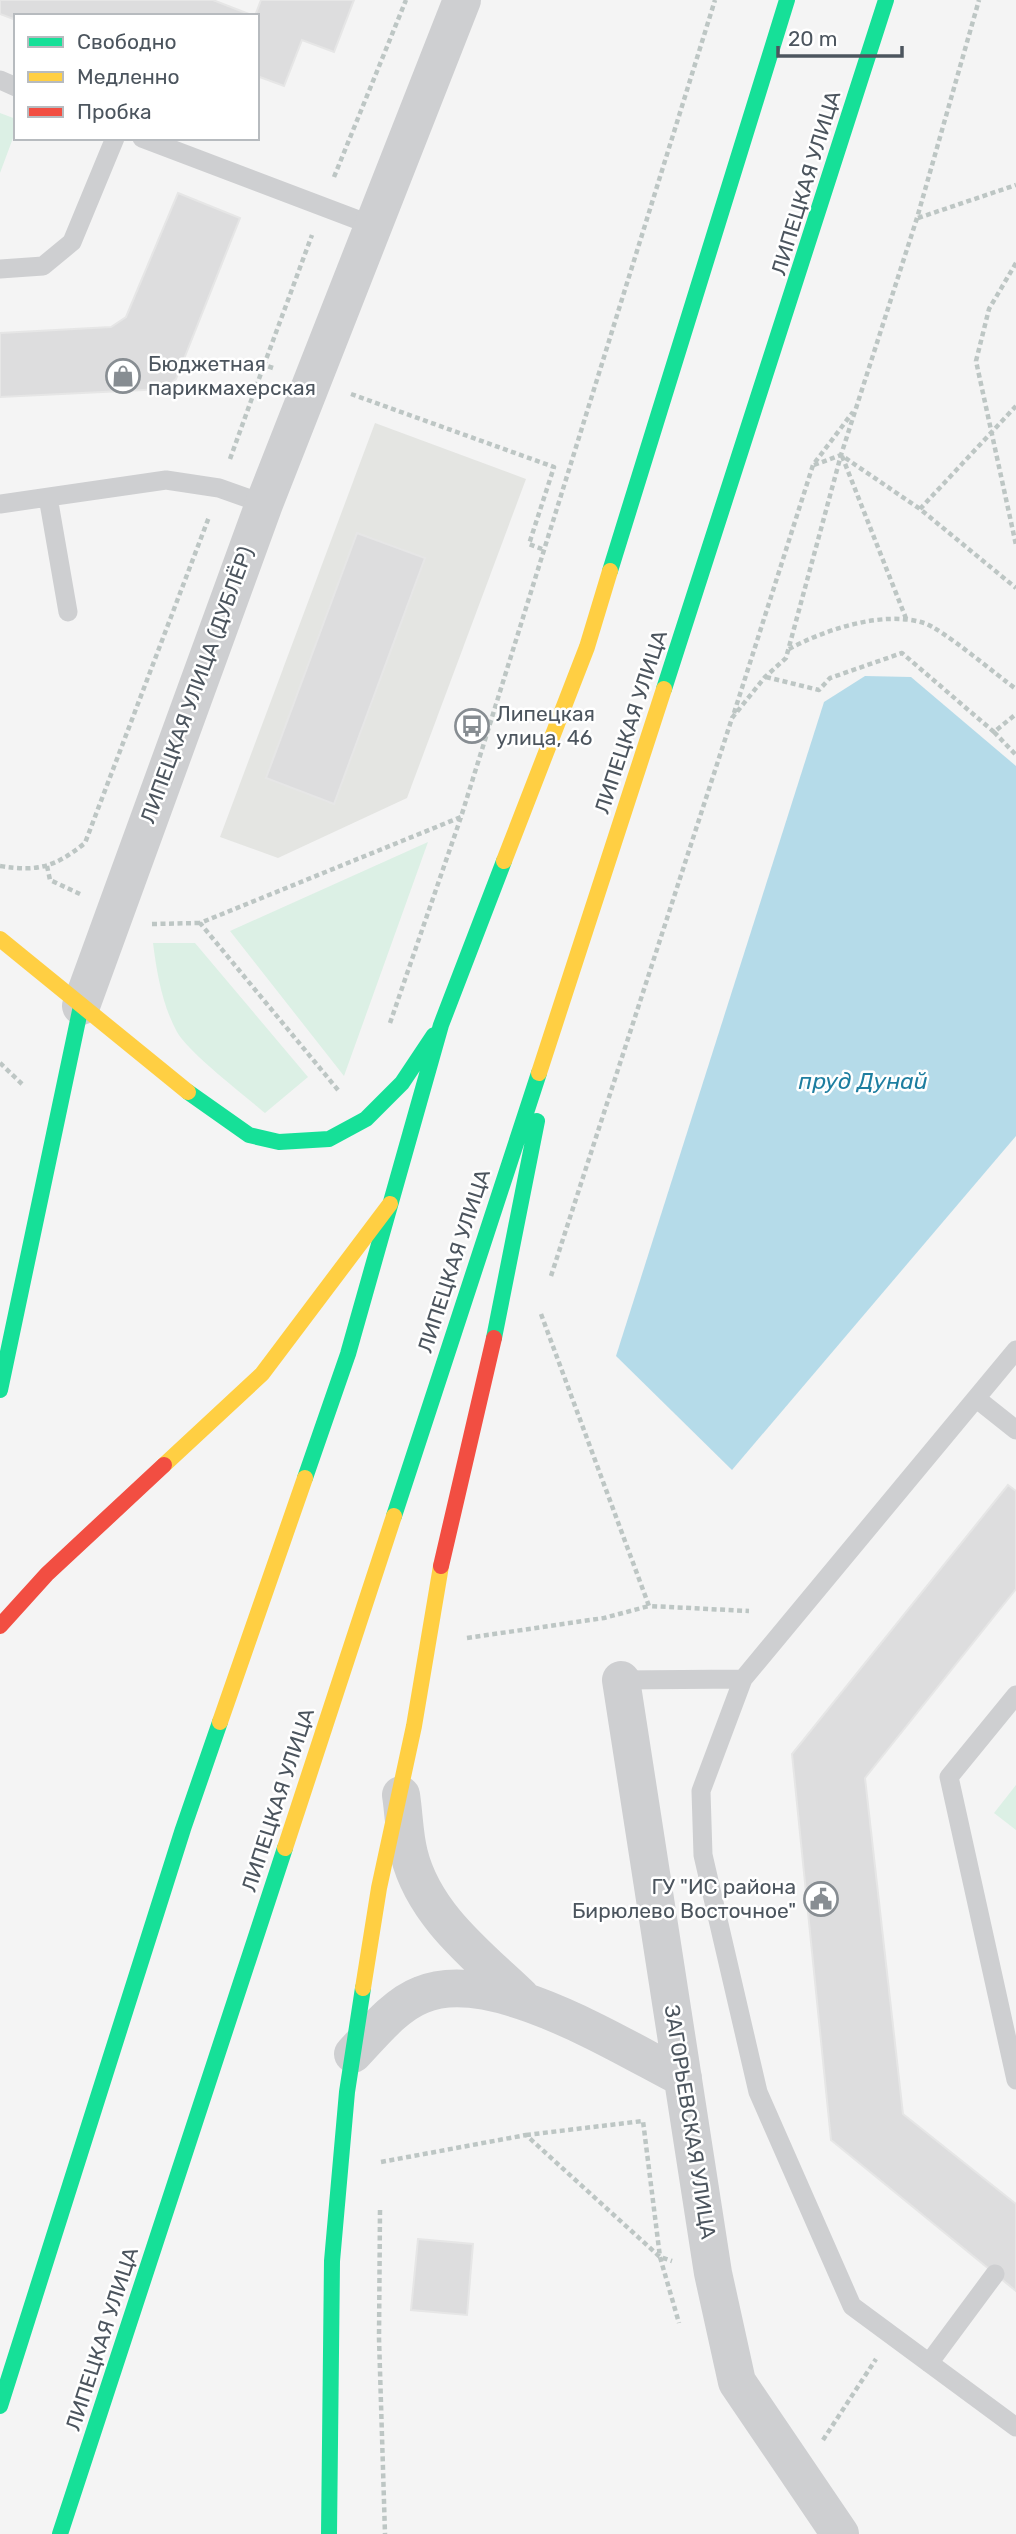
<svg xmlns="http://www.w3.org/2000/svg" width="1016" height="2534" viewBox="0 0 1016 2534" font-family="Rubik,sans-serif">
	<rect width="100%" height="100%" fill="#f4f4f4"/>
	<path fill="#e4e5e2" d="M375 423 526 479 407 798 278 858 220 837Z"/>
	<path fill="#dcf0e5" d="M0 113 16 119V130L0 173Z
		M428 842 344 1076 230 931Z
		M153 943H195L308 1077 265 1113C245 1096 188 1052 177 1032 162 1004 157 974 153 943Z
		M1016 1785V1830L994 1813Z"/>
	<path fill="#b5dbe9" d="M865 676 911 677 1016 766V1136L732 1470 616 1356 824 702Z"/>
	<path fill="#ddddde" stroke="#e6e6e6" stroke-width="2" d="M0 0H213L254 16H16V20L0 14Z
		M261 0H354L334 52 302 40 284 86 257 76 255 16Z
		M178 193 240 218 176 379 164 389 0 397V333L111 327 126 317Z
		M357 533 425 558 334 804 266 778Z
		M1008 1485 1016 1491V1589L865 1778 903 2114 1016 2204V2291L831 2140 792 1754Z
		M418 2239 473 2244 467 2315 411 2310Z"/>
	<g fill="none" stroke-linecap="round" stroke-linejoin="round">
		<path stroke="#bdc6c4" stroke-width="4.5" stroke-dasharray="5 3.5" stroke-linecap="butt" d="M334 177 406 0
			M918 218 1016 185
			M1016 263 989 309 976 361 1016 545
			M273 368 264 365 312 235
			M351 394 554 467 529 544 542 549
			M842 456 907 621
			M230 459 264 365
			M814 465 841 455 920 509 1016 588
			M920 509 1016 406
			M789 649C824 630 883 610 924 623 941 628 998 676 1016 689
			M766 677 819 690 830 678 902 653 994 732 1016 714
			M734 713 813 465 853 412
			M994 732 1016 755
			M0 866C38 872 55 867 85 843L209 517
			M47 866 50 880 80 894
			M152 924 200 923
			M390 1023 461 817 715 0
			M0 1063 22 1084
			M338 1090 200 923 461 817
			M551 1276 732 718 765 677 786 658 841 455 917 218 979 0
			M541 1314 649 1606 749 1611
			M467 1638 604 1618 649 1606
			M526 2135 643 2121 660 2257 679 2323
			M381 2162 526 2135 660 2257 672 2261
			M380 2210 379 2338 385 2534
			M823 2440 876 2359"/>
		<path stroke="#cecfd1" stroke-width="19" d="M0 80 16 87
			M142 138 374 226
			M0 269 43 266 72 242 115 138
			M48 497 68 612
			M0 504 166 480 219 488 264 504
			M977 1399 1016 1430
			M743 1679 701 1791 703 1855 758 2092 852 2306 1016 2427
			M621 1680 743 1679 1016 1350
			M1016 1695 949 1777 1016 2080
			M929 2363 995 2274"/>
		<path stroke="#cecfd1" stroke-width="38" d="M81 1006 264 504 462 0
			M621 1680 713 2273 737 2382 840 2534
			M401 1795C404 1814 404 1835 409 1854 424 1915 478 1956 521 1997
			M353 2054C372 2034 395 2005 421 1995 492 1965 618 2045 683 2078"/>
		<path stroke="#16e098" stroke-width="16" d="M610 571 787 0
			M664 689 886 0
			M188 1092 249 1135 279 1142 329 1139 366 1119 402 1083 434 1035
			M494 1338 537 1121
			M0 1390 81 1006
			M305 1478 348 1354 441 1025 504 861
			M394 1516 539 1073
			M0 2406 183 1829 220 1722
			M60 2534 285 1848
			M329 2534 332 2261 347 2092 363 1988"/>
		<path stroke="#ffcf43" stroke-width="16" d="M504 861 587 647 610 571
			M0 939 188 1092
			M539 1073 664 689
			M164 1465 262 1374 390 1204
			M220 1722 305 1478
			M285 1848 394 1516
			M363 1988 379 1888 414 1726 441 1566"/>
		<path stroke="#f24e42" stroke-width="16" d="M441 1566 494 1338
			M0 1626 47 1574 164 1465"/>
	</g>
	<defs>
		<g id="shop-ring" transform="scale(1.75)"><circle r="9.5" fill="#fff" stroke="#878d92" stroke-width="1.5"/><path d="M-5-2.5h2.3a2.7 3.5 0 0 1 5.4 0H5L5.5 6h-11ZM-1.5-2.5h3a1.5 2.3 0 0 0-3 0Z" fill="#878d92"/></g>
		<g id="bus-ring" transform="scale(1.75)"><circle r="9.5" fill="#fff" stroke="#878d92" stroke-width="1.5"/><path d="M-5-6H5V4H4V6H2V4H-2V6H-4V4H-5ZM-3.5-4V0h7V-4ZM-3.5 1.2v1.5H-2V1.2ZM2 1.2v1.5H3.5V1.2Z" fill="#878d92"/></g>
		<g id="civic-ring" transform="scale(1.75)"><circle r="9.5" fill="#fff" stroke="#878d92" stroke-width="1.5"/><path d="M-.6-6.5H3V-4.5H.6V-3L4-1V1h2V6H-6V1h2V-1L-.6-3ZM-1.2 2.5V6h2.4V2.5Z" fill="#878d92"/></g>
	</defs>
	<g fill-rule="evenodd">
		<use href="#shop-ring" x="123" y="376"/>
		<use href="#bus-ring" x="472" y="726"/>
		<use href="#civic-ring" x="821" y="1899"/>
	</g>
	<g text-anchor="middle" stroke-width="5" stroke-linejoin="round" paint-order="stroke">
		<g font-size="21" fill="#4c555e" stroke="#fff">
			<text transform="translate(806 183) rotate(-73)" y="7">ЛИПЕЦКАЯ УЛИЦА</text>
			<text transform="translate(197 685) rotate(-70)" y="7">ЛИПЕЦКАЯ УЛИЦА (ДУБЛЁР)</text>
			<text transform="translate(631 722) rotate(-72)" y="7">ЛИПЕЦКАЯ УЛИЦА</text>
			<text transform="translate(454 1261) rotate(-72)" y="7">ЛИПЕЦКАЯ УЛИЦА</text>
			<text transform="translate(278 1800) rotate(-72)" y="7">ЛИПЕЦКАЯ УЛИЦА</text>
			<text transform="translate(690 2122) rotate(81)" y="7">ЗАГОРЬЕВСКАЯ УЛИЦА</text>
			<text transform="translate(102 2339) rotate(-72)" y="7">ЛИПЕЦКАЯ УЛИЦА</text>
		</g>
		<g font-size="21" fill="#4c555e" stroke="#fff" text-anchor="start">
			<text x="148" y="371">Бюджетная<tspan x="148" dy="24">парикмахерская</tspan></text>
			<text x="496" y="721">Липецкая<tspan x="496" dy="24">улица, 46</tspan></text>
			<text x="796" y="1894" text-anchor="end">ГУ "ИС района<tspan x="796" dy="24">Бирюлево Восточное"</tspan></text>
		</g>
		<g font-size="23" font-style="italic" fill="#1e7ea0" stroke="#fff">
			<text x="863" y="1089">пруд Дунай</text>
		</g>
	</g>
	<rect x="14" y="14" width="245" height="126" fill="#ffffff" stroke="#b7bbbf" stroke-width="2"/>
	<rect x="28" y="37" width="35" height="10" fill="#16e098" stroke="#b7bbbf" stroke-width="2"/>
	<text x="77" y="49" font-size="21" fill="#4c555e">Свободно</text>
	<rect x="28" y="72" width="35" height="10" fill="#ffcf43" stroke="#b7bbbf" stroke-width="2"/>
	<text x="77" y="84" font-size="21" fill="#4c555e">Медленно</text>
	<rect x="28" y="107" width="35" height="10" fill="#f24e42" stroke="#b7bbbf" stroke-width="2"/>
	<text x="77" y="119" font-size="21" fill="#4c555e">Пробка</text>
	<path d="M778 46v10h124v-10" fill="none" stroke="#4c555e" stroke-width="3.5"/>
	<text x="788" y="46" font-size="21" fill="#4c555e" stroke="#ffffff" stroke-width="5" paint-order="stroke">20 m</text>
</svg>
